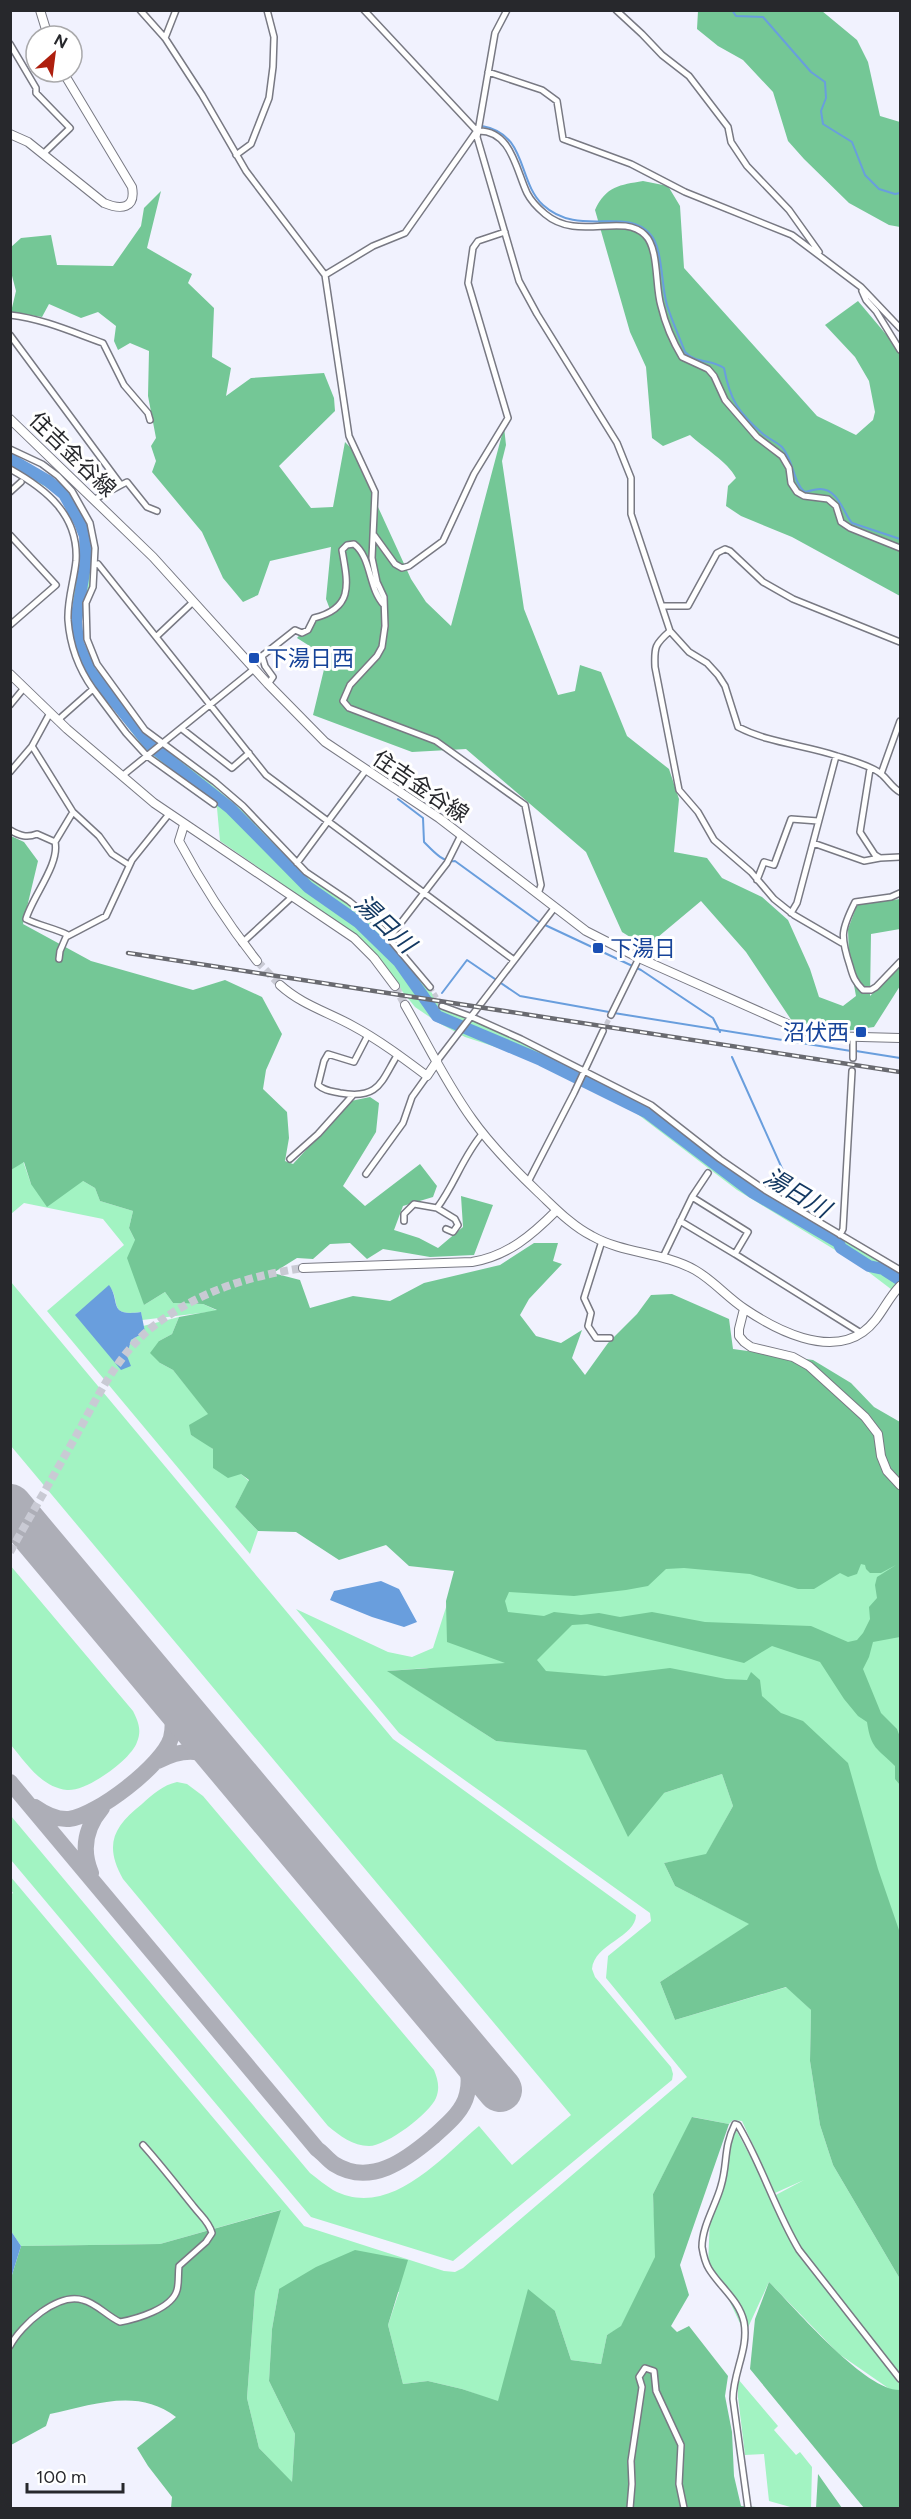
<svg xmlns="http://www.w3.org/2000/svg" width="911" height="2519" viewBox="0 0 911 2519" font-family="Figtree,'Noto Sans JP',sans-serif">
	<rect width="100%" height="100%" fill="#f1f2fe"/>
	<path fill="#a2f3c2" d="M11 456 64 490 80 515 89 539 92 560 91 586 83 603 81 637 98 675 147 738 187 764 248 815 307 876 351 906 391 939 424 980 441 1008 499 1031 615 1089 663 1116 731 1171 757 1189 900 1273V1296L858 1264 737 1190 636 1113 523 1056 465 1037 437 1022 415 1007 363 943 320 910 220 841 217 808 144 748 96 686 77 653 72 621 74 583 83 565 81 540 68 508 56 493 11 466Z
		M23 1161 31 1184 83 1181 95 1188 100 1201 133 1211 129 1228 135 1240 144 1305 165 1292 173 1303 203 1304 218 1311 142 1320 141 1312C106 1317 122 1300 109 1286L127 1356 131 1340 145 1332 143 1326 179 1317 172 1334 159 1341 160 1363 173 1370 209 1414 191 1435 206 1443 249 1481 235 1507 258 1531 250 1554 47 1311 124 1245 103 1219 24 1203 11 1214V1170Z
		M11 1282 393 1739 636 1915C636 1937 594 1944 592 1969L595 1977 671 2067 673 2074 672 2080 453 2261 311 2217 11 1860V1816L310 2173C318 2179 325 2185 333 2190 389 2220 441 2158 479 2126L512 2165 571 2115 11 1446Z
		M900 1482V2018L809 1789 427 1668 388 1671 496 1741 586 1749 601 1776 664 1793 722 1774 733 1806 706 1855 664 1863 675 1886 750 1924 660 1982 675 2020 787 1987 811 2010 810 2061 820 2125 833 2165 900 2279V2390H891L839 2354 769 2282 745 2334 722 2285 708 2265 710 2218 734 2126 772 2197 804 2180 775 2193 742 2121 733 2120 729 2124 693 2117 653 2194 656 2257 621 2327 607 2335 601 2364 571 2360 555 2311 498 2402 462 2389 428 2381 403 2384 388 2325 399 2292 279 2289 272 2329 269 2381 295 2434 292 2483 259 2448 247 2398 255 2292 280 2210 160 2244 21 2246 11 2231 10 1895 13 1893 11 1890 10 1876 304 2226 444 2271 455 2272 463 2268 687 2077 606 1978 608 1956 651 1921 650 1913 399 1733 296 1609 388 1652 412 1657 433 1648 457 1573Z
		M10 1565 133 1711C138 1721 142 1730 137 1742 131 1760 86 1792 67 1790 41 1787 26 1763 11 1745Z
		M177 1782 187 1784 203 1796 434 2070C438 2080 440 2088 436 2098 430 2113 387 2146 369 2146 353 2146 340 2136 328 2126L123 1879C104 1845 113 1827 142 1804 153 1794 163 1785 177 1782Z
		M738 2379 778 2426 774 2430 796 2455 800 2452 812 2467 811 2508H794L769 2501 764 2454 745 2455 738 2397Z"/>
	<path fill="#74c796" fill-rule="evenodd" d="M698 11H822L857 40 868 62 880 116 900 122V227L889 225 849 203 804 159 788 141 773 92 743 60 718 46 697 29Z
		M643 181 668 186 680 206 684 268 817 416 856 435 873 420 875 412 869 381 855 357 825 325 858 301 900 351V596L792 537 741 516 726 506 728 486 736 478C728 462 704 448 690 435L663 446 652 438 646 367 630 332 595 210C606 186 620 185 643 181Z
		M161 191 147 248 192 274 188 283 214 308 212 357 231 368 226 396 251 378 324 373 334 398 335 411 279 466 311 508 333 507 345 442 351 448 411 579 426 602 451 626 504 427 506 445 502 461 524 609 558 695 575 691 580 665 601 672 627 736 669 769 679 799 674 852 707 858 722 878 762 897 788 920 810 969 819 997 843 1006 856 996 849 958 848 929 857 905 900 899V929L871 934 870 996 900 966V986L874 1027 845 1031 792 1021 746 952 701 901 646 947 622 932 586 852 466 749 412 752 313 715 327 657 297 638 312 621 331 612 326 599 331 547 270 561 258 595 243 602 223 578 202 532 152 472 156 461 151 446 156 438 148 396 149 351 130 343 118 350 114 341 116 326 98 312 81 318 49 304 42 317 11 312 16 291 11 272 10 248 21 238 51 235 57 265 113 266 141 226 144 208Z
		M11 836 24 842 38 861 23 924 91 961 193 990 225 980 262 997 282 1034 266 1070 263 1089 287 1112 289 1138 285 1161 293 1164 351 1101 370 1097 379 1103 376 1132 343 1186 365 1206 420 1164 437 1186 433 1197 403 1206 394 1230 419 1238 438 1248 463 1227 461 1196 493 1205 474 1255 430 1257 383 1249 367 1259 350 1243 330 1244 313 1259 297 1258 273 1273 300 1280 310 1308 353 1296 390 1301 424 1283 500 1265 534 1243H558L553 1261 562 1264 529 1299 520 1315 536 1336 561 1343 582 1330 572 1358 585 1375 608 1343 637 1314 651 1295 672 1294 729 1319 733 1349 813 1360 851 1383 874 1407 900 1422V1637L873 1642 869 1657 863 1669 881 1713 897 1729 900 1737V1785L895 1779V1766C877 1748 871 1749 867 1722L858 1716 844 1699 820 1662 772 1646 744 1663 587 1624 572 1625 537 1660 546 1671 605 1676 670 1668 726 1679 747 1680 751 1672 760 1680 762 1696 781 1713 803 1721 848 1763 878 1869 900 1933V2279L833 2165 820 2125 810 2061 811 2010 786 1987 675 2020 660 1982 749 1924 675 1886 664 1863 706 1854 733 1806 722 1774 664 1793 628 1837 586 1750 496 1741 387 1671 505 1663 447 1642 446 1601 454 1571 409 1566 386 1545 339 1560 296 1532 258 1531 235 1507 249 1480 241 1474 228 1478 213 1468V1449L191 1435 189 1425 208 1414 173 1370 160 1363 150 1353 159 1341 172 1334 179 1317 217 1310 203 1304 173 1303 165 1292 144 1305 127 1258 135 1240 129 1228 133 1211 100 1201 95 1188 83 1181 47 1207 31 1184 24 1162 11 1170ZM861 1564 865 1565 866 1569 870 1573H881L896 1565 877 1577 875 1585 877 1598 869 1607 870 1619 863 1633 857 1640 848 1642 811 1626 705 1622 652 1612 620 1617 599 1613 581 1615 554 1612 544 1616 508 1612 505 1601 509 1592 574 1596 626 1590 648 1586 666 1569 684 1568 750 1574 798 1589H814L840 1573 848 1577 857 1574Z
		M692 2117 729 2124 680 2265 689 2295 671 2326 677 2332 689 2326 728 2376 725 2396 732 2432 734 2476 741 2506 774 2508H171L172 2497 148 2466 137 2448 176 2417C138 2387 92 2405 50 2414L46 2426 11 2445V2278L21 2246 160 2244 281 2210 255 2292 247 2398 259 2448 292 2482 295 2434 269 2381 272 2329 279 2289 316 2267 355 2250 408 2260 388 2325 403 2384 428 2381 462 2389 498 2401 528 2289 555 2311 571 2360 601 2364 607 2335 621 2326 655 2257 653 2194Z
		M769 2282C795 2308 865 2391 900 2390V2508H864L750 2369 755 2319Z
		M818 2474 842 2508H816Z"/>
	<path fill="#699edd" d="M109 1285C121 1301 107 1317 141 1312L145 1332 131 1340 127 1356 131 1366 121 1370 75 1315Z
		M381 1581 399 1589 417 1622 404 1627 372 1617 330 1600 334 1591Z
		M11 2231 21 2246 11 2278Z"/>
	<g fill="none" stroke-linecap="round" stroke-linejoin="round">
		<path stroke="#699edd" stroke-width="2" d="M732 10 736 16 763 17 811 72 825 82 826 98 821 111 823 124 852 142 865 175 879 189 895 194 900 193
			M482 126C528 134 517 181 543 205 579 238 626 206 650 234 663 247 661 286 667 305 672 321 679 336 685 352 696 364 711 359 724 368 730 400 738 412 763 434 769 439 777 442 782 447 794 461 793 483 805 492 810 491 815 489 820 489 838 489 843 512 852 523L900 539
			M398 799 423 818 424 842C433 851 443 863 455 861L539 922
			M545 925 641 970 713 1018 720 1032
			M442 993 467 960 520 996 609 1012
			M614 1013 851 1051
			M856 1051 900 1058
			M732 1057 798 1204
			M804 1208 808 1210"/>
		<path stroke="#699edd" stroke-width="12" d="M10 459 48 481 64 494 80 523 85 536 86 560 76 621 78 643 90 671 149 744 230 808 308 887 358 922 399 962 437 1016 541 1060 646 1112 752 1192 838 1242 841 1248 869 1266 883 1269 900 1280"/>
		<path stroke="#adaeb7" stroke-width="16" d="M158 1761C188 1745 210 1750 234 1773
			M10 1782 317 2149C323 2153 328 2160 334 2164 370 2187 406 2160 433 2137 446 2125 463 2112 467 2094 472 2075 465 2058 458 2040
			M35 1807C45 1814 57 1820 69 1819 96 1816 163 1765 171 1738 175 1721 172 1705 164 1689
			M91 1873C81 1849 85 1828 102 1808"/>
		<path stroke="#adaeb7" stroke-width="44" d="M10 1506 500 2090"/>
		<path stroke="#c9cad4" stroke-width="5" stroke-dasharray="5 2.5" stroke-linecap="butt" d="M430 987 442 1006
			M603 1031 611 1015
			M852 1071 853 1058"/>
		<path stroke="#c9cad4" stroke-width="8" stroke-dasharray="8 4" stroke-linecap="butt" d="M257 961 280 985
			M395 986 405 1005
			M10 1552C32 1513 54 1475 76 1436 98 1396 118 1353 155 1325 200 1291 249 1276 303 1268"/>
		<g stroke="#787983" stroke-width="8">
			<path id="street" d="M140 10 165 38 202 95 246 171 325 275 349 436 375 492 372 558 377 582 384 597 385 626 382 647 377 656 350 685 343 701 349 708 436 741 525 805 541 885 538 894
				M364 10 477 131C511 129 516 170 527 193 531 201 539 209 545 214 578 242 622 212 645 235 659 248 655 287 661 306 665 323 673 342 682 357L708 369 714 376 725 400 757 437 782 456 789 468 791 483 797 492 804 496 828 499 836 506 841 522 850 528 900 548
				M507 10 495 33 477 137 519 281 537 314 617 443 631 478V514L670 631 689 652 707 663 718 675 725 686 738 727C769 743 804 745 837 756 850 760 869 765 880 773 888 779 891 787 900 792
				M616 10 642 34 662 55 689 76 728 127 731 142 747 166 789 210 819 252
				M165 38 176 10
				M10 44 36 88V93L70 128 43 154
				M488 72 542 90 557 101 563 139 631 164 685 192 792 235 861 287 900 328
				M236 155 251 144 269 98 273 67 274 37 267 10
				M325 275 373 246 405 233 476 132
				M862 291 866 300 876 311 900 350
				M10 315C44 319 72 332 103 343L124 385 148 413 150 420
				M10 335 121 485 95 499
				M10 449 42 464 58 476 72 491 90 523 95 548 93 587 86 603 87 639 97 664 145 730 215 782 243 806 306 872 349 901 376 923 430 987
				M10 469C46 489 79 515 76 561 74 581 67 600 68 620 70 647 78 668 93 689
				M121 485 127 482 147 507 157 511
				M10 492 21 482
				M10 535 56 585 10 625
				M374 535 395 564 402 568 409 566 443 541 474 474 508 418 468 283 473 248 478 241 505 232
				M98 564 266 775 514 960
				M662 606H688L717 553 725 549 730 551 763 582 793 599 900 642
				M670 631C655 644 654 647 655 667L679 790 698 812 714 840 751 872 774 899 794 915 842 943
				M157 636 193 602
				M268 684 273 677 265 666 262 656 295 630 302 633 308 630 314 618C354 608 348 584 342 550L347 545 354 544C372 558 368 588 384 605
				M10 705 24 688
				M50 713 32 746 73 812 99 836 112 854 129 865
				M58 720 93 689 126 733 147 756 214 804
				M182 729 232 768 249 753
				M870 769 860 832 875 855 880 858 900 857
				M10 772 32 746
				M881 774 900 721
				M122 776 254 669
				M10 830C20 836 27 838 37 834L55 842
				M813 843 864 861 880 858
				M297 863 366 770
				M757 880 764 862 774 865 791 819 818 821
				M900 893 891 897 855 902C841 930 840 936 850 966 853 977 855 982 863 990H871L876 987 900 962
				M791 913 797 903 836 756
				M68 935C54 928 40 926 26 919 32 897 60 864 55 842L73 812
				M390 937 447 863 461 835
				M242 943 293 896
				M59 959 60 951 66 937 106 916 132 860 169 814
				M442 1006 472 1017 521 1039 651 1105 720 1159 765 1190 900 1270
				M611 1015 639 958
				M368 1035 354 1062 328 1054 324 1061 318 1085C325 1091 331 1091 340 1093 380 1100 381 1081 398 1054
				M853 1058V1038
				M437 1061 555 907
				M290 1159 318 1134 353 1095
				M366 1174 403 1123 412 1097 427 1076
				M528 1182 574 1093 603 1031
				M692 1197 748 1232 735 1254 861 1333
				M437 1208 455 1219 458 1225 453 1232 446 1229
				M404 1221V1214L414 1204 437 1208C455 1184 463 1156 483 1133
				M680 1221 735 1254
				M840 1235 843 1229 852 1071
				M602 1241 584 1298 591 1313 588 1326 596 1338H610
				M663 1257 692 1197 708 1173
				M10 2346C21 2325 58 2292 83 2300 96 2303 107 2316 120 2322 136 2319 172 2309 177 2290 179 2283 178 2274 179 2266L206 2242 212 2233C209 2222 201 2216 194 2207 177 2186 161 2165 143 2145
				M630 2508 632 2484 631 2461 642 2387 639 2377 645 2368 654 2371 656 2391 681 2445 679 2484 684 2508
				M748 2508 733 2399C733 2372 749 2349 744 2322 739 2300 720 2287 709 2269 706 2264 703 2253 702 2247 702 2226 716 2205 721 2186 728 2163 723 2148 735 2124L738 2125C762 2165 775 2210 799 2250L900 2379"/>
		</g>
		<g stroke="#787983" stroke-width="10">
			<path id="secondary" d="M40 10 48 36
				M10 134 28 142 104 203C121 210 136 209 132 187L63 72
				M10 419 153 557 268 684 325 742 439 818 586 931 639 958 801 1030 824 1036 900 1038
				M10 674 67 729 154 803 354 938 374 958 395 986
				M184 825 179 841C202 884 227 923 257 961
				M280 985C302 1005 328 1012 353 1026 379 1040 403 1058 427 1076L437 1061
				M405 1005C427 1043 446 1083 472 1119 491 1146 515 1170 539 1193 555 1208 572 1226 592 1236 624 1254 663 1252 695 1270 714 1281 728 1298 745 1309 776 1330 828 1357 863 1332 880 1320 886 1300 900 1286
				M303 1268 472 1262C508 1256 532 1235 557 1210
				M744 1309 739 1329V1336L744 1342 751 1347 793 1357 809 1366 865 1417 878 1434 881 1456 887 1471 900 1485"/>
		</g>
		<use href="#street" stroke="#fff" stroke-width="5"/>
		<use href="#secondary" stroke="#fff" stroke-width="8"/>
		<g stroke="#696a70" stroke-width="4.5">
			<path id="rail" d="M128 953 900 1072"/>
		</g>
		<use href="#rail" stroke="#fff" stroke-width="2" stroke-dasharray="7" stroke-linecap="butt"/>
	</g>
	<g fill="#1a4fb4" stroke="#fff" stroke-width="2">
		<rect x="248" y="652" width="12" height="12" rx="3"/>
		<rect x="592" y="942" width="12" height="12" rx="3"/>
		<rect x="855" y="1026" width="12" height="12" rx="3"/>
	</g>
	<g text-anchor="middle" stroke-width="6" stroke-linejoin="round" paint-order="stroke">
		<g font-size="22" fill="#27282c" stroke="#fff">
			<text transform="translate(73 454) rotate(44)" y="8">住吉金谷線</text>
			<text transform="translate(421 786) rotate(34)" y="8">住吉金谷線</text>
		</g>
		<g font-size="22" fill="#164399" stroke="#fff" text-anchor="start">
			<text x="266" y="666">下湯日西</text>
			<text x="610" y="956">下湯日</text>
			<text x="849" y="1040" text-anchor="end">沼伏西</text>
		</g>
		<g font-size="24" font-style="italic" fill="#143962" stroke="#fff">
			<text transform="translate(385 924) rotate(43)" y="8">湯日川</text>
			<text transform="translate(797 1193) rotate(31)" y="8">湯日川</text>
		</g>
	</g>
	<rect width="911" height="2519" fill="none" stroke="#27282c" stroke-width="24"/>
	<g transform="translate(54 54) rotate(28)"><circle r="28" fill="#ffffff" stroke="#a9a9ab" stroke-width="1.5"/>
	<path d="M0-4.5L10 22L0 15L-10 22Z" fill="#ae1f0e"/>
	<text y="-9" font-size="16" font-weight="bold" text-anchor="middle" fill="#27282c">N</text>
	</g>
	<path d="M27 2483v9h96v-9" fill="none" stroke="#27282c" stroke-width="3"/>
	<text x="36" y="2483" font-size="18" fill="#27282c" stroke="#ffffff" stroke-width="4.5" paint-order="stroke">100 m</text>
</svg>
